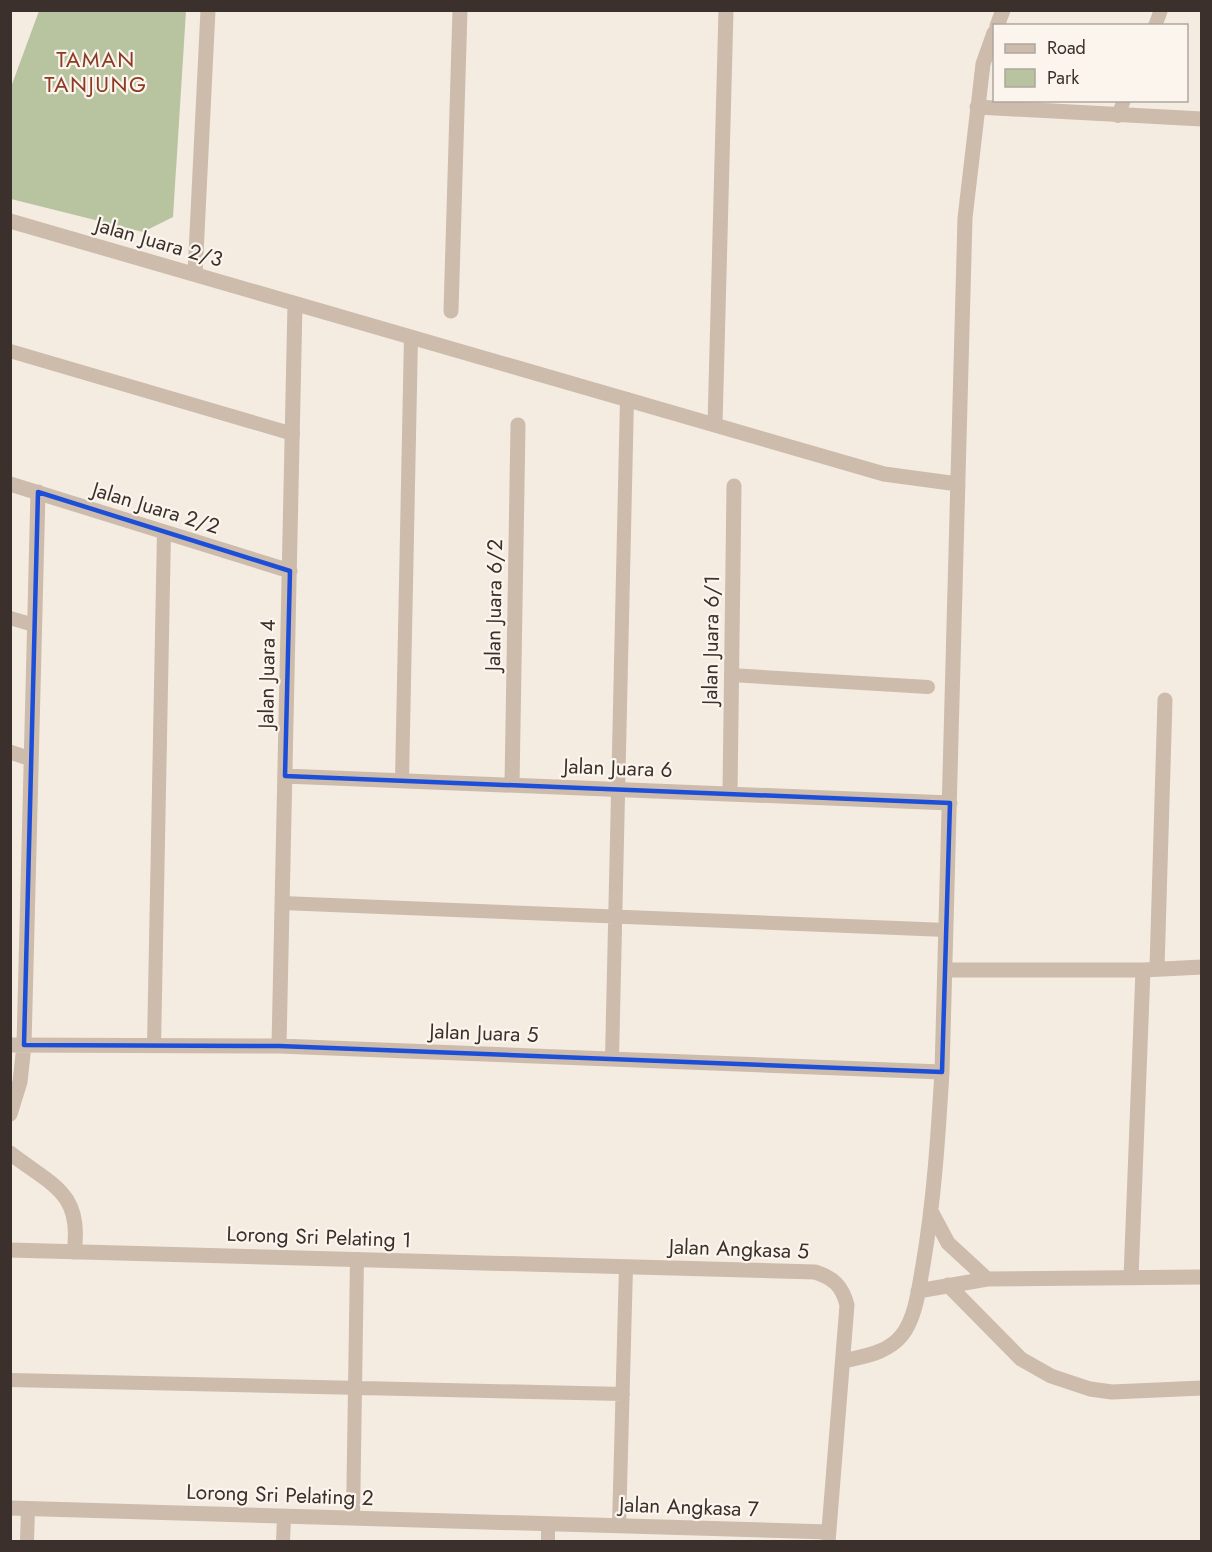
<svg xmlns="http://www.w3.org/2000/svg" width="1212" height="1552" viewBox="0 0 1212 1552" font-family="Jost,sans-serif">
	<rect width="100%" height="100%" fill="#f4ebe1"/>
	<path fill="#b8c4a0" d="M39 11H186L173 217 143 232 11 199V87Z"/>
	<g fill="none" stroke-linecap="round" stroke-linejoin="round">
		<path stroke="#cdbbac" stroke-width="14" d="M1155 26 1161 10
			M1118 116 1124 100
			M10 351 293 434
			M10 618 34 625
			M731 675 928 687
			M402 780 411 337
			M282 903 946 930
			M154 1046 164 532
			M612 1059 627 399
			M10 1380 623 1394
			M353 1518 357 1259
			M619 1526 626 1267
			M27 1542 28 1509
			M283 1542 284 1517
			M548 1542V1524"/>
		<path stroke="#cdbbac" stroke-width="15" d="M997 26 1003 10
			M977 107 1202 119
			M10 221 884 474 958 484
			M195 274 208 10
			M451 311 460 10
			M715 425 726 10
			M10 484 290 571
			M10 752 31 759
			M285 776 950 803
			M512 785 518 425
			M730 794 734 486
			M1157 968 1165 700
			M946 970H1143L1202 967
			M10 1045 279 1046 942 1072
			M279 1046 295 304
			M10 1114 20 1082 24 1045 38 492
			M10 1153C51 1185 83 1192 74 1252
			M932 1213 948 1243 987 1279
			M10 1250 815 1272C834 1278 842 1286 847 1305L828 1542
			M1131 1278 1143 970
			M948 1285 1021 1359 1051 1376 1090 1389 1112 1392 1202 1388
			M918 1291 987 1279 1202 1277
			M844 1361C864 1356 888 1353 902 1335 916 1317 919 1287 923 1265 934 1201 938 1137 942 1072L965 218 983 64 994 33
			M10 1508 829 1532"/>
	</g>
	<path fill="none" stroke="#1d4ed8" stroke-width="4.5" stroke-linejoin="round" d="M38 492 290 571 285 776 950 803 942 1072 279 1046 24 1045Z"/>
	<g text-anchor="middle" stroke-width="4.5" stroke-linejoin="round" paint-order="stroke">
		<g font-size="21" fill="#3b302b" stroke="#fbf5ee">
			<text transform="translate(159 242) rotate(16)" y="7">Jalan Juara 2/3</text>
			<text transform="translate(156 508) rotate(17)" y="7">Jalan Juara 2/2</text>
			<text transform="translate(494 605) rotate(-89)" y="7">Jalan Juara 6/2</text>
			<text transform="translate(711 640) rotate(-89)" y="7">Jalan Juara 6/1</text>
			<text transform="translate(267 674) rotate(-89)" y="7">Jalan Juara 4</text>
			<text transform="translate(618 768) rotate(2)" y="7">Jalan Juara 6</text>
			<text transform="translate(484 1033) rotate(2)" y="7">Jalan Juara 5</text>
			<text transform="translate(319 1237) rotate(2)" y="7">Lorong Sri Pelating 1</text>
			<text transform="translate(739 1249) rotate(2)" y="7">Jalan Angkasa 5</text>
			<text transform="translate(280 1495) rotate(2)" y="7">Lorong Sri Pelating 2</text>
			<text transform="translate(689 1507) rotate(2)" y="7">Jalan Angkasa 7</text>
		</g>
		<g font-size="22" letter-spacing="1.5" fill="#8c3b22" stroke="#fbf5ee">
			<text x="96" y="67">TAMAN<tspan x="96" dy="25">TANJUNG</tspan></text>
		</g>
	</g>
	<rect width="1212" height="1552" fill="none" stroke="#3b302b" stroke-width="24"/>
	<rect x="993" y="24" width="195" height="78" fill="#fbf5ee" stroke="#aea6a0" stroke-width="1.5"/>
	<rect x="1005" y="44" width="30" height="9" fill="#cdbbac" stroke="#aea6a0" stroke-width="1.5"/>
	<text x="1047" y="54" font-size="18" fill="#3b302b">Road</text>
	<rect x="1005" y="69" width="30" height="18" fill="#b8c4a0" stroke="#aea6a0" stroke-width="1.5"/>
	<text x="1047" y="84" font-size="18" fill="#3b302b">Park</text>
</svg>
